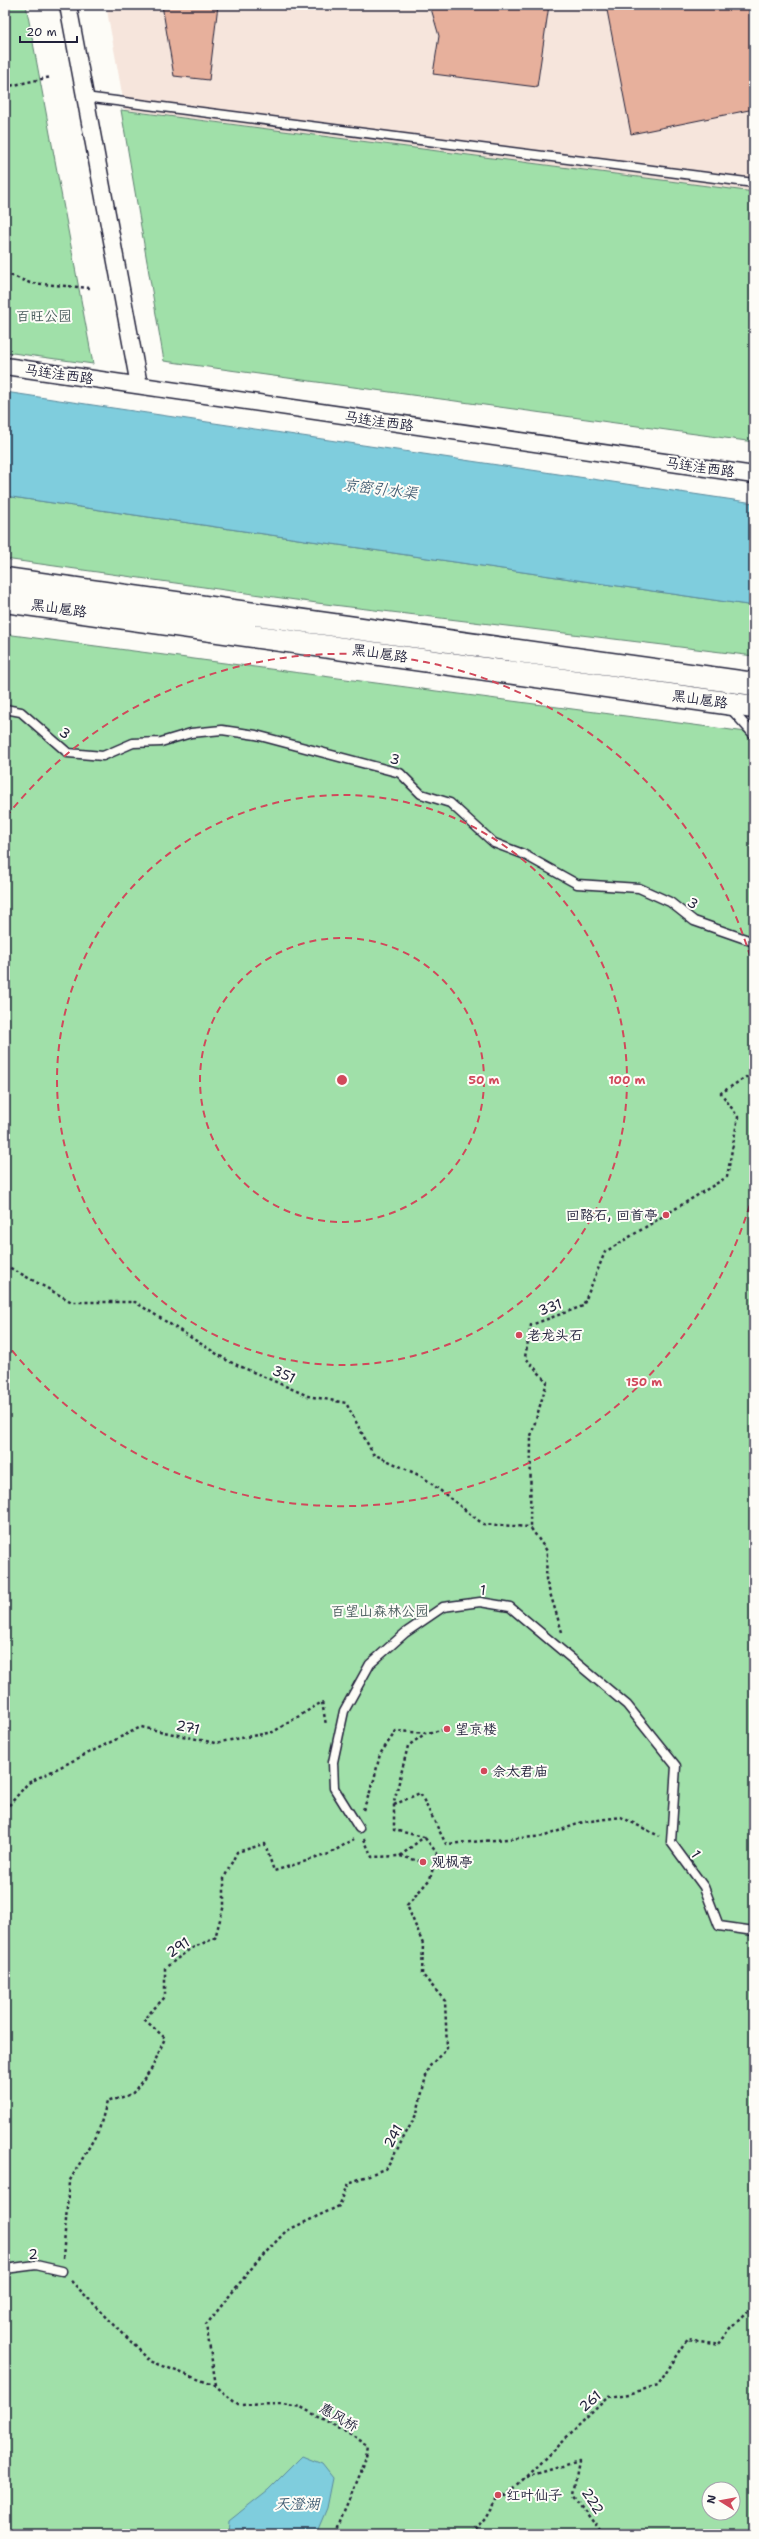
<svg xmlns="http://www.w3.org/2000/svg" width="759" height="2539" viewBox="0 0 759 2539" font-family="'Shantell Sans','LXGW WenKai TC',sans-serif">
	<rect width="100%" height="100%" fill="#fdfcf7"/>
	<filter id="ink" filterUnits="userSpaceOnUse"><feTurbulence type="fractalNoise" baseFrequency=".025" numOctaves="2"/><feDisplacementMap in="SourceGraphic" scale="8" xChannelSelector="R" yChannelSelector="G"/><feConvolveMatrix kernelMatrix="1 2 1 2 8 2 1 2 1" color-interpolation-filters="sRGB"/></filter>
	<g filter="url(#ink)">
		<path fill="#f6e5dc" d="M106 5H754V192L125 110Z"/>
		<path fill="#a0e0a9" stroke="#618172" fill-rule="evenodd" d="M5 5H26L93 364 5 352Z
			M121 110 754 192V442L164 361Z
			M5 496 754 606V656L317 603 5 559Z
			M5 634 754 733V2534H5ZM709 2489H733V2513H709Z"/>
		<path fill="#7fcddd" stroke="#5a899c" d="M5 392 754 503V606L5 496Z
			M302 2456 322 2464 333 2478 327 2508 316 2534H229L230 2520 268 2490Z"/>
		<path fill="#e7b09c" stroke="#22223b" d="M162 5H218L209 80 174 76Z
			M430 5H549L537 87 433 74 439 36Z
			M606 5H754V109L631 134Z"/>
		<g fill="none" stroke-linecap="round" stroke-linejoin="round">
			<g stroke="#22223b" stroke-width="11">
				<path id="service" d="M85 97 754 183
					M730 708 754 735
					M5 709 21 712 68 753 103 756 133 743 161 742 191 733 222 730 256 735 400 773 421 794 450 803 494 843 523 854 577 884 639 888 670 902 694 921 754 942
					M359 1828 334 1788 333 1762 344 1711 370 1664 405 1633 443 1607 480 1602 510 1607 627 1705 676 1766 671 1842 704 1887 719 1926 754 1931
					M5 2269 36 2265 62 2271"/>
			</g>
			<g stroke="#22223b" stroke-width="19">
				<path id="minor" d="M68 5 139 385
					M5 366 754 475"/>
			</g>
			<g stroke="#22223b" stroke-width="25">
				<path id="secondary" d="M5 579 754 684
					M5 601 754 707"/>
			</g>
			<path stroke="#22223b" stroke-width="2.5" stroke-dasharray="3 3" stroke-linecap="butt" d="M5 87 51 77
				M5 273 30 283 90 288
				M5 1265 72 1302H135L228 1361 308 1396 346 1403 373 1454 423 1477 483 1524 530 1527
				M562 1632 546 1580 547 1551 530 1527 531 1436 547 1382 525 1357 531 1325 583 1306 605 1252 727 1177 738 1117 721 1093 746 1077 754 1082
				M394 1805 420 1793 446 1844 545 1836 583 1822 621 1817 659 1836
				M5 1810 28 1783 141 1727 215 1743 273 1732 322 1702 326 1725
				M363 1810 373 1784 380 1754 396 1731 427 1733 447 1729
				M364 1839 372 1857 400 1856 423 1862
				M400 1856 424 1837 394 1830V1802L408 1746 426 1733
				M63 2258 69 2182 99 2130 107 2102 132 2094 152 2068 165 2038 144 2019 165 1997V1968L190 1949 215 1938 224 1905V1878L237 1852 265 1844 274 1871 329 1854 354 1839
				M71 2281 150 2361 216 2386 238 2405 282 2404 301 2407 368 2445C364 2476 344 2503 336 2534
				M216 2385 206 2325 255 2264 286 2231 339 2206 349 2183 387 2168 417 2113 428 2068 447 2048 445 2001 422 1974 423 1944 407 1905 430 1879 437 1853 424 1837
				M526 2477 579 2461 573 2493 604 2534
				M471 2534 485 2518 498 2495 506 2496 608 2397 629 2394 658 2385 688 2339 719 2344 731 2328 754 2305"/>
			<use href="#service" stroke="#fdfcf7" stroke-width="8"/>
			<use href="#minor" stroke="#fdfcf7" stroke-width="16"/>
			<use href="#secondary" stroke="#fdfcf7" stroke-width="22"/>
		</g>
	</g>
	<g fill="none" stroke="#d1495b" stroke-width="2" stroke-dasharray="7 5">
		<circle cx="342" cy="1080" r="142"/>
		<circle cx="342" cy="1080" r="285"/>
		<path d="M753 1194A427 427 0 0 1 6 1343M6 817A427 427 0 0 1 753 966"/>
	</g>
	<g fill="#d1495b" stroke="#fdfcf7" stroke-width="1.5">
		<circle cx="666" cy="1215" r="4"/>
		<circle cx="519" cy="1335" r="4"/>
		<circle cx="447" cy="1729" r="4"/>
		<circle cx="484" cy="1771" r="4"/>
		<circle cx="423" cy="1862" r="4"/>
		<circle cx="498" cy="2495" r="4"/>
	</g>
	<g text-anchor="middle" stroke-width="4" stroke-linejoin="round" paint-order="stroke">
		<g font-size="14" fill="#485b5c" stroke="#fdfcf7">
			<text x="44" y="321">百旺公园</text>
			<text x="380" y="1616">百望山森林公园</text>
		</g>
		<g font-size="14" fill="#22223b" stroke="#fdfcf7">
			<text transform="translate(59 374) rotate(8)" y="5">马连洼西路</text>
			<text transform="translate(379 421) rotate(8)" y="5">马连洼西路</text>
			<text transform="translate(700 467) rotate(8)" y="5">马连洼西路</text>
			<text transform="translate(59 608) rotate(8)" y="5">黑山扈路</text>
			<text transform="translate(380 653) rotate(8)" y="5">黑山扈路</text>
			<text transform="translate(700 699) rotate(8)" y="5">黑山扈路</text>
			<text transform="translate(65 733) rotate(41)" y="5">3</text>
			<text transform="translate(395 759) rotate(18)" y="5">3</text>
			<text transform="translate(693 903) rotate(38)" y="5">3</text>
			<text transform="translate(550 1307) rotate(-20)" y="5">331</text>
			<text transform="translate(284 1374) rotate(24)" y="5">351</text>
			<text transform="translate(483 1590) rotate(3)" y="5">1</text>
			<text transform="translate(188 1727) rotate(12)" y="5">271</text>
			<text transform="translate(696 1854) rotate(54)" y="5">1</text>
			<text transform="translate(178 1947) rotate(-34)" y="5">291</text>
			<text transform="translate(393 2136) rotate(-62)" y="5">241</text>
			<text transform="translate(33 2254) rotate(-1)" y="5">2</text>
			<text transform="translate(590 2401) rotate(-41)" y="5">261</text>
			<text transform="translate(339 2417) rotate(30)" y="5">惠风桥</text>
			<text transform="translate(593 2501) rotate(57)" y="5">222</text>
		</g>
		<g font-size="14" fill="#22223b" stroke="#fdfcf7" text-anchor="start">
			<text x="658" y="1220" text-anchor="end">回路石, 回首亭</text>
			<text x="527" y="1340">老龙头石</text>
			<text x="455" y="1734">望京楼</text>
			<text x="492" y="1776">佘太君庙</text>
			<text x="431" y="1867">观枫亭</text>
			<text x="506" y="2500">红叶仙子</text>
		</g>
		<g font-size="15" font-style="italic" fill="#435e74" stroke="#fdfcf7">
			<text transform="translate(380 489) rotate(7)" y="5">京密引水渠</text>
			<text x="297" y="2509">天澄湖</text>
		</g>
	</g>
	<circle cx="342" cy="1080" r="6" fill="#d1495b" stroke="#fdfcf7" stroke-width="2"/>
	<g font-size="12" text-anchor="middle" font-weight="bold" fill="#d1495b" stroke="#fdfcf7" stroke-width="4" stroke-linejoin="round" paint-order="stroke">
		<text x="484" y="1084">50 m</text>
		<text x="627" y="1084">100 m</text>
		<text x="644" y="1386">150 m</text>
	</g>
	<rect width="759" height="2539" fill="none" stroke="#fdfcf7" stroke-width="20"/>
	<rect x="10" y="10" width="739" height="2519" fill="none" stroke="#22223b" stroke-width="1.5" filter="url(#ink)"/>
	<g transform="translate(721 2501) rotate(281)"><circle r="19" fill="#fdfcf7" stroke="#a5a5ac"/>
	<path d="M0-3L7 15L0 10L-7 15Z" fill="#d1495b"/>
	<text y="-6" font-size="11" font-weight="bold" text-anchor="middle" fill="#22223b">N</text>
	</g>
	<path d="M20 36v6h57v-6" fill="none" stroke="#22223b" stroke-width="2"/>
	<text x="26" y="36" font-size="12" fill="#22223b" stroke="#fdfcf7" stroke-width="3" paint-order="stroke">20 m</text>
</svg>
